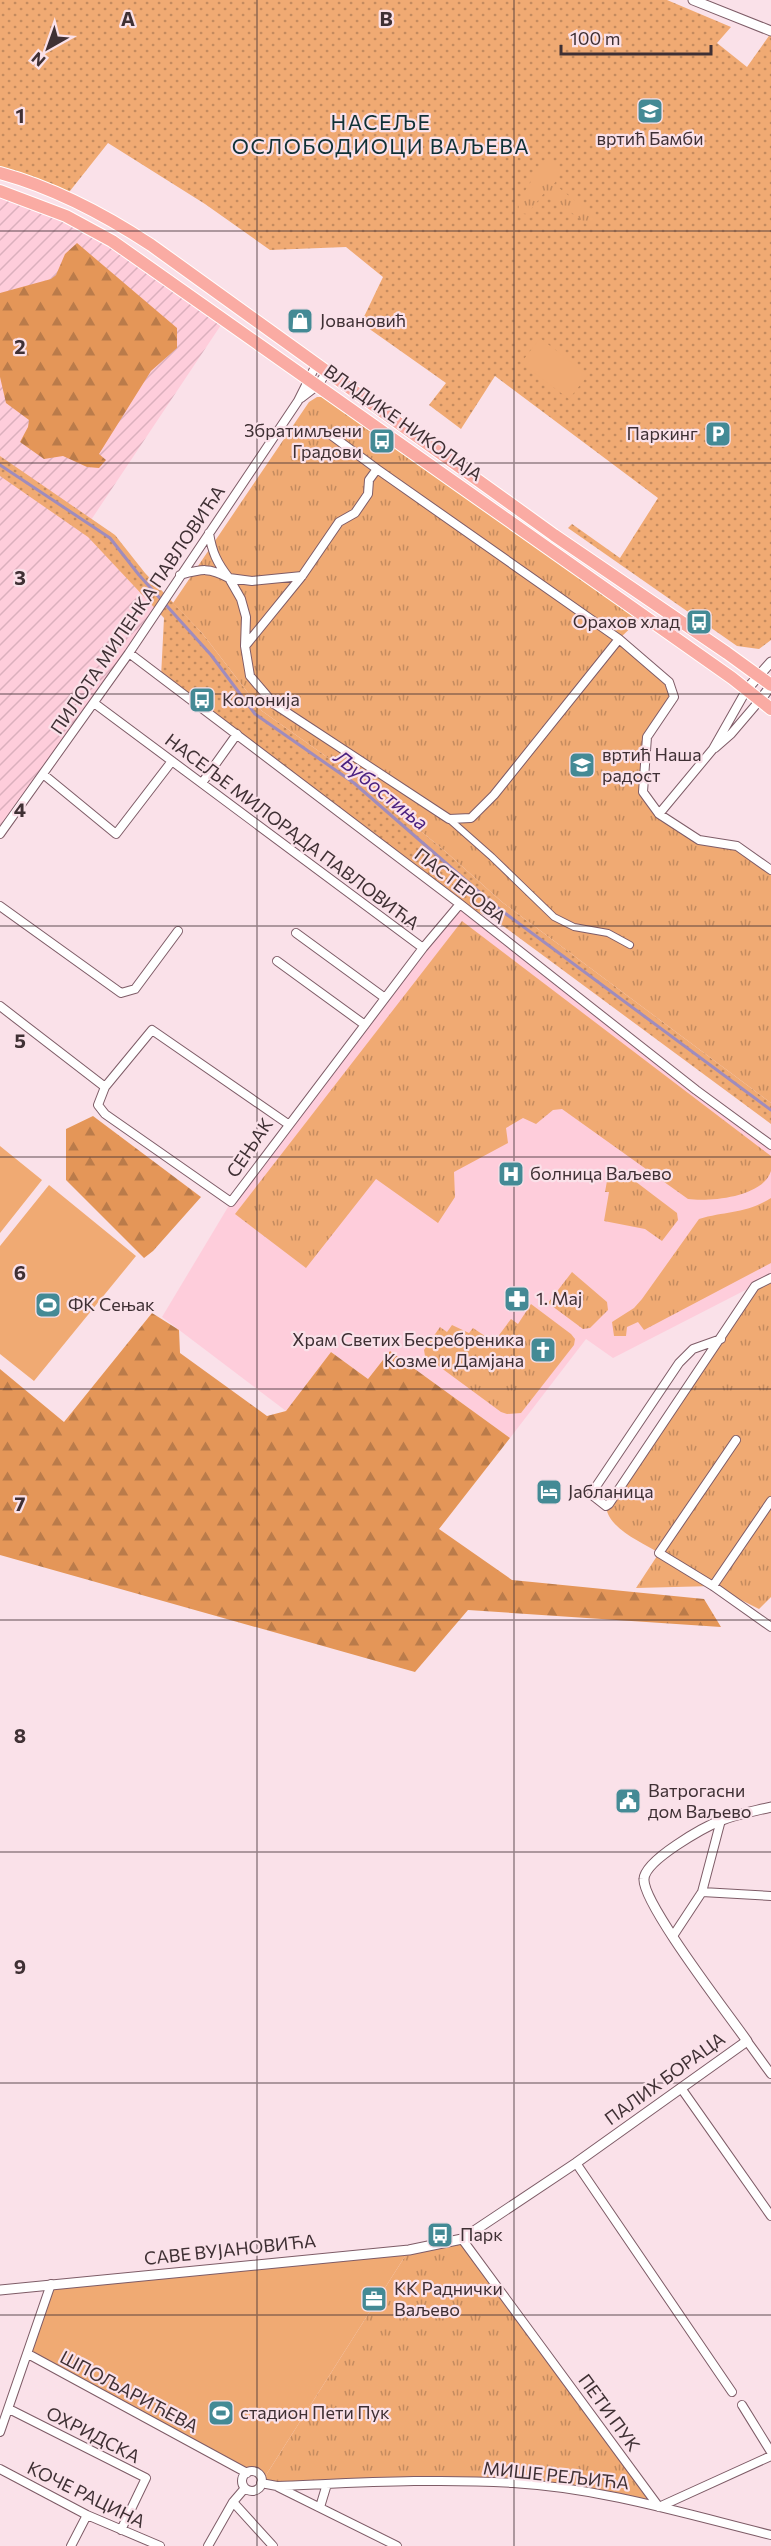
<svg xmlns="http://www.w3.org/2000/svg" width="771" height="2546" viewBox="0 0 771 2546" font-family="Commissioner,sans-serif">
	<defs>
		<pattern id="industrial-furrows" width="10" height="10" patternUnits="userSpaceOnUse" patternTransform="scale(1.5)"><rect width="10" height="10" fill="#fecddb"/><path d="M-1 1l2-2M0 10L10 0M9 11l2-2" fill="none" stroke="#dbb0bd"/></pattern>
		<pattern id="grass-dots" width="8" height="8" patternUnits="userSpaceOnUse" patternTransform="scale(1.5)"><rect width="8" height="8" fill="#f0aa73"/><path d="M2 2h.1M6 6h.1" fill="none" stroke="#c48b5f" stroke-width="1.8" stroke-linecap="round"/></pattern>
		<pattern id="forest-firs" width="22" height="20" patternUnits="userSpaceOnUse" patternTransform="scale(1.5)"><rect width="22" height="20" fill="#e49658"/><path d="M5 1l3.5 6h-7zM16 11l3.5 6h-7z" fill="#ba7b4a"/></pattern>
		<pattern id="park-tufts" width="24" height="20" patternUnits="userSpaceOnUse" patternTransform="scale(1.5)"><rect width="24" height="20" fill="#f0aa73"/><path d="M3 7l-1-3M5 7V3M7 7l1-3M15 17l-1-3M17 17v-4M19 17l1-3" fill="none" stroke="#c48b5f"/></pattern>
	</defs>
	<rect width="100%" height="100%" fill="#fae1e9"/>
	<path fill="#fecddb" d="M460 904 771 1145V1277L613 1358 586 1339 510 1438 390 1351 368 1379 331 1352 286 1411 162 1317 231 1202Z"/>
	<path fill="url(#industrial-furrows)" d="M0 191 66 216 225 319 89 523 163 602 0 834Z"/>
	<path fill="url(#grass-dots)" d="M0 0H667L731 27 717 43 747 67 771 33V640L759 649 737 646 568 528 572 524 620 558 658 498 495 376 461 429 429 405 446 383 361 323 383 277 346 247 270 250 205 204 108 143 66 196 0 175Z
		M0 456 115 535 145 573 202 633 262 711 358 779 446 852 502 902 771 1103V1124L495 920 460 904 161 677 164 618 88 537 0 476Z"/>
	<path fill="url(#forest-firs)" d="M77 243 177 328V348L151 371 99 454 106 460 99 468 87 467 63 456 44 459 20 442 28 427 29 420 6 403 0 377V293L51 279 56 275 65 254Z
		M93 1116 201 1197 153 1251 144 1258 66 1180V1129Z
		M152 1313 179 1330 180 1353 267 1416 286 1411 331 1352 368 1379 390 1351 510 1438 439 1529 512 1580 704 1599 721 1627 468 1610 415 1672 0 1555V1369L64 1422Z"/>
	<path fill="url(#park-tufts)" d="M548 162 559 169 558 178 554 184 597 218 590 227 545 192 527 214 520 213C513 202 535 179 540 166Z
		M317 397H327L639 620 620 638 669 682 674 697 647 737 643 792 659 814 699 840 737 846 771 870V1103L502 902 446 852 358 779 262 711 202 633 173 603 309 402Z
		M462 921 771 1156C771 1160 771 1167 771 1171 763 1197 710 1202 688 1199L562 1109 553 1110 536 1124 523 1118 506 1128 508 1143 454 1172 455 1197 438 1223 376 1179 306 1268 235 1214Z
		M613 1167 619 1169 677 1213 678 1220 662 1241 645 1229 604 1221 609 1192H605L609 1170Z
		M771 1198V1263L644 1330 638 1322 627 1327 626 1336H614L612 1322 634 1308 642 1299 699 1219C726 1211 746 1214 771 1198Z
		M572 1272 607 1302 608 1310 590 1328 583 1329 548 1303Z
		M771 1281V1597L759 1609 713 1586 636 1588 659 1553C642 1542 608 1529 606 1506L755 1286Z
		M531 1304 571 1334 575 1339 574 1345 521 1413 507 1414 501 1412 425 1356 424 1350 440 1327 447 1332 452 1325 469 1333 473 1328 494 1342 511 1319 518 1324Z
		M462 2239 659 2507 515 2483H261L409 2250Z"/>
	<path fill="#f0aa73" d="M540 338 588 375 569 399 521 363Z
		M0 1146 42 1180 0 1233Z
		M49 1185 136 1256 34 1381 0 1354V1246Z
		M409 2250 261 2483C261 2476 257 2471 250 2472L28 2354 51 2284Z"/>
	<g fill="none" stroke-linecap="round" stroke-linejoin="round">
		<path stroke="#9f8cbd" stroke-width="3" d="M0 465 110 538 139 575 211 655 255 714 354 783 494 905 771 1110"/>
		<g stroke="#7e5c67" stroke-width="8">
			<path id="pedestrian" d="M449 819 492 857 554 917 574 927 608 933 630 945"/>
		</g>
		<g stroke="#7e5c67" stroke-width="10">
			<path id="minor" d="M301 398 318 385 328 370
				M377 469 619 639 669 682 674 697 647 737 643 792 659 814 699 840 737 846 771 870
				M180 575C202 569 209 567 229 578 217 563 212 552 209 533
				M229 578 241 599 246 617 245 646 250 676 274 704 449 819 471 818 494 795 619 639
				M229 578 252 581 302 576
				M246 645 302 576 339 522 355 513 368 494 369 480 377 469 331 435
				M129 653 460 904 696 1090 771 1145
				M94 703 423 948
				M715 748 731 734 760 700
				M43 774 116 834 172 761
				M202 783 237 734
				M659 814 713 749 747 689
				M0 834 129 653 298 401 317 363
				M0 906 121 993 135 989 178 931
				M296 933 385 998
				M277 961 365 1025
				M0 1006 105 1087
				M288 1124 152 1030 105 1087 98 1105 105 1114 231 1202 423 948 460 904
				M721 1339 693 1349 679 1363 593 1491 592 1495 606 1506 609 1504 755 1286 771 1278
				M736 1440 659 1553 713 1586 771 1627
				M713 1586 771 1501
				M702 1892 771 1896
				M673 1936 702 1892 721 1820
				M747 2041 771 2074
				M681 2088 771 2216
				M576 2163 732 2392
				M462 2239 659 2507
				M28 2354 247 2473
				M742 2405 771 2452
				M9 2409 146 2478 121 2530
				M0 2432 51 2284
				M0 2469 87 2515 160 2546
				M242 2481a10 10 0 1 1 20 0a10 10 0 1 1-20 0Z
				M261 2483 277 2486C355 2483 435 2478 513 2483 601 2488 686 2514 771 2535
				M278 2487 397 2546
				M233 2502 273 2546
				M320 2507 327 2484
				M659 2507 771 2456
				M71 2546 87 2515
				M208 2546 233 2502 245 2488"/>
		</g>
		<g stroke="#7e5c67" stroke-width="11">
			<path id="tertiary" d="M693 0 771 31
				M747 689 771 662
				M760 700 771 686
				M0 2290 409 2250 462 2239 576 2163 747 2041C729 2015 642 1903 644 1879 645 1860 704 1827 722 1820 737 1814 755 1811 771 1807"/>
		</g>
		<g stroke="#fff" stroke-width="14">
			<path id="primary" d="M0 173C55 188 104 214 151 245L554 535 727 653 771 685
				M0 191 66 216 112 241 732 678 771 709"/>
		</g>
		<use href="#pedestrian" stroke="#fff" stroke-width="6"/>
		<use href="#minor" stroke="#fff" stroke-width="8"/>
		<use href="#tertiary" stroke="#fff" stroke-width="9"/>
		<use href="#primary" stroke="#faaba3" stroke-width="12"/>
	</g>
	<path fill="none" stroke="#3f3034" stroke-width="1.5" stroke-opacity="0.55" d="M257 0V2546M514 0V2546M0 231H771M0 463H771M0 694H771M0 926H771M0 1157H771M0 1389H771M0 1620H771M0 1852H771M0 2083H771M0 2315H771"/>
	<defs>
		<g id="school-square" transform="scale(1.35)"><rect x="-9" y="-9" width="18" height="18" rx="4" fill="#448a95" stroke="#fae1e9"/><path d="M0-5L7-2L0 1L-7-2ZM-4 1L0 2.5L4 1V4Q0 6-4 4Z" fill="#fff"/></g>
		<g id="shop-square" transform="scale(1.35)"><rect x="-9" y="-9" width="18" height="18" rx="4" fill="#448a95" stroke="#fae1e9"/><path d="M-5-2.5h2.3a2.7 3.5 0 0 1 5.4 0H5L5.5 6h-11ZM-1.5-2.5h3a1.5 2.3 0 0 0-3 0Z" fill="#fff"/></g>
		<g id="parking-square" transform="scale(1.35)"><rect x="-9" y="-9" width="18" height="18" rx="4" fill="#448a95" stroke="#fae1e9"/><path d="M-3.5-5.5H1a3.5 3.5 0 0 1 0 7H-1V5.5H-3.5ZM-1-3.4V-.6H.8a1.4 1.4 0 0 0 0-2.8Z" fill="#fff"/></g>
		<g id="bus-square" transform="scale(1.35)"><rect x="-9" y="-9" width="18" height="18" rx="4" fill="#448a95" stroke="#fae1e9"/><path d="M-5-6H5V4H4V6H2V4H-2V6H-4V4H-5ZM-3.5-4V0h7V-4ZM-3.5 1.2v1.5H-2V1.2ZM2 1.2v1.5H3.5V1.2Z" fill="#fff"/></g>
		<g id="hospital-square" transform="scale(1.35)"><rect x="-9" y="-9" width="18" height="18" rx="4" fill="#448a95" stroke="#fae1e9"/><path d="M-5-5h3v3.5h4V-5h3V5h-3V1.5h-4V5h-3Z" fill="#fff"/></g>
		<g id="pharmacy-square" transform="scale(1.35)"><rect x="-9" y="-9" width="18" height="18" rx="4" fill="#448a95" stroke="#fae1e9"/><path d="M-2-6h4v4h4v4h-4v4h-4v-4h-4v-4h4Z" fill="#fff"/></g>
		<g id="stadium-square" transform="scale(1.35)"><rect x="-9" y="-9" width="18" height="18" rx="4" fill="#448a95" stroke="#fae1e9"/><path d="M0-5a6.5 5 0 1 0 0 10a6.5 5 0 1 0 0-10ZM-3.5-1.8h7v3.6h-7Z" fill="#fff"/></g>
		<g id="church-square" transform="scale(1.35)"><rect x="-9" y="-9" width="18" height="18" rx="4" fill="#448a95" stroke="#fae1e9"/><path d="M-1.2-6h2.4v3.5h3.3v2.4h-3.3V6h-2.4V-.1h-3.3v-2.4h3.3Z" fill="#fff"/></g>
		<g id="hotel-square" transform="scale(1.35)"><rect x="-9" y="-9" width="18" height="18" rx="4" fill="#448a95" stroke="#fae1e9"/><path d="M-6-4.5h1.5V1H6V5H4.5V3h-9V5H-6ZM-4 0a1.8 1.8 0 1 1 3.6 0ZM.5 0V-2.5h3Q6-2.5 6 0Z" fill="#fff"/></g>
		<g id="civic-square" transform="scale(1.35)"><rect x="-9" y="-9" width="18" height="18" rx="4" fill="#448a95" stroke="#fae1e9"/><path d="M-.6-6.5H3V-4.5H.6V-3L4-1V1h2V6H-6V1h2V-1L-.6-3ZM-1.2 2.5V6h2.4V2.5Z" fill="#fff"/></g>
		<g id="office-square" transform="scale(1.35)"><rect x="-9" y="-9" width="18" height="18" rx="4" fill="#448a95" stroke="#fae1e9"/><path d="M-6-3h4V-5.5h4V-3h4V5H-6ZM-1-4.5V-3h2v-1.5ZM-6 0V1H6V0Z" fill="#fff"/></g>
	</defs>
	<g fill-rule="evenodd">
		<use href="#school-square" x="650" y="111"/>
		<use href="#shop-square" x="300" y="321"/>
		<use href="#parking-square" x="718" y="434"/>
		<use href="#bus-square" x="382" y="441"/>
		<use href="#bus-square" x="699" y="622"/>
		<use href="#bus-square" x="202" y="700"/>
		<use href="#school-square" x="582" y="765"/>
		<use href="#hospital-square" x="511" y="1174"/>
		<use href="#pharmacy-square" x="517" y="1299"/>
		<use href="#stadium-square" x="48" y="1305"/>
		<use href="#church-square" x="543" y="1350"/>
		<use href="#hotel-square" x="549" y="1492"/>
		<use href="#civic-square" x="628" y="1801"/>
		<use href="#bus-square" x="440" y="2235"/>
		<use href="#office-square" x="374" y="2299"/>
		<use href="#stadium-square" x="221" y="2413"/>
	</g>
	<g text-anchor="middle" stroke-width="4.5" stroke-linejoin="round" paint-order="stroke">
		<g font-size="18" fill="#3f3034" stroke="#fae1e9" text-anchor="start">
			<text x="650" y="145" text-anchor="middle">вртић Бамби</text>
			<text x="320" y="327">Јовановић</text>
			<text x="362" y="437" text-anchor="end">Збратимљени<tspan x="362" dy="21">Градови</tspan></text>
			<text x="698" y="440" text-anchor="end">Паркинг</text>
			<text x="680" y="628" text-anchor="end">Орахов хлад</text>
			<text x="222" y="706">Колонија</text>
			<text x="602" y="761">вртић Наша<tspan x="602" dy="21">радост</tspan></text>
			<text x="530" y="1180">болница Ваљево</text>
			<text x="536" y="1305">1. Мај</text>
			<text x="68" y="1311">ФК Сењак</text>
			<text x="524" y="1346" text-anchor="end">Храм Светих Бесребреника<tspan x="524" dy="21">Козме и Дамјана</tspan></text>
			<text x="568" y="1498">Јабланица</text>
			<text x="648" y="1797">Ватрогасни<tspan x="648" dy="21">дом Ваљево</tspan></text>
			<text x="460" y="2241">Парк</text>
			<text x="394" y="2295">КК Раднички<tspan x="394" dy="21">Ваљево</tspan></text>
			<text x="240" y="2419">стадион Пети Пук</text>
		</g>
		<g font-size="18" fill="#3f3034" stroke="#fae1e9">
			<text transform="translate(403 423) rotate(35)" y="6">ВЛАДИКЕ НИКОЛАЈА</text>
			<text transform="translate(138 610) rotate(-56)" y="6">ПИЛОТА МИЛЕНКА ПАВЛОВИЋА</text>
			<text transform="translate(292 832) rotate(37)" y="6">НАСЕЉЕ МИЛОРАДА ПАВЛОВИЋА</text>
			<text transform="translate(460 886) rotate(38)" y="6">ПАСТЕРОВА</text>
			<text transform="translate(250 1148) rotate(-56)" y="6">СЕЊАК</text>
			<text transform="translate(665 2079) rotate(-36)" y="6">ПАЛИХ БОРАЦА</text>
			<text transform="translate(230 2250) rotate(-6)" y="6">САВЕ ВУЈАНОВИЋА</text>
			<text transform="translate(129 2392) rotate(28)" y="6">ШПОЉАРИЋЕВА</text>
			<text transform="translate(609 2413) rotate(54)" y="6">ПЕТИ ПУК</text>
			<text transform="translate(93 2435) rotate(27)" y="6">ОХРИДСКА</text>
			<text transform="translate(556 2476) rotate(6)" y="6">МИШЕ РЕЉИЋА</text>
			<text transform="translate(86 2495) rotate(26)" y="6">КОЧЕ РАЦИНА</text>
		</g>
		<g font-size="20" font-style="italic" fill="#4a2080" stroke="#fae1e9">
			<text transform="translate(381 790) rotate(39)" y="7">Љубостиња</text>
		</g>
		<g font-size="21" letter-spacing="1.5" fill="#0f3136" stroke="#fae1e9">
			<text x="381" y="130">НАСЕЉЕ<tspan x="381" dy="24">ОСЛОБОДИОЦИ ВАЉЕВА</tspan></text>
		</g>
	</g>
	<g font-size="20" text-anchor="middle" font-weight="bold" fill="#3f3034" stroke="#fae1e9" stroke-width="4.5" stroke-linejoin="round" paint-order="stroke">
		<text x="128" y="26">A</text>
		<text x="386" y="26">B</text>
		<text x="20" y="123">1</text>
		<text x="20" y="354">2</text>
		<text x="20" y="585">3</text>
		<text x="20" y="817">4</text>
		<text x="20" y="1048">5</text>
		<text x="20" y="1280">6</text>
		<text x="20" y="1511">7</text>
		<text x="20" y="1743">8</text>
		<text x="20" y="1974">9</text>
	</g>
	<g transform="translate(48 48) rotate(220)" stroke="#fae1e9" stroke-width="4.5" paint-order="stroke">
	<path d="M0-4.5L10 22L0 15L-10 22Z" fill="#3f3034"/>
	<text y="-9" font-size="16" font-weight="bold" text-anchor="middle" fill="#3f3034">N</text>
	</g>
	<path d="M561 45v9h150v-9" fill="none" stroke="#3f3034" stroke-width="3"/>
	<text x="570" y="45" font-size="18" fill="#3f3034" stroke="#fae1e9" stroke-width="4.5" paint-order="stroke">100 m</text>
</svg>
